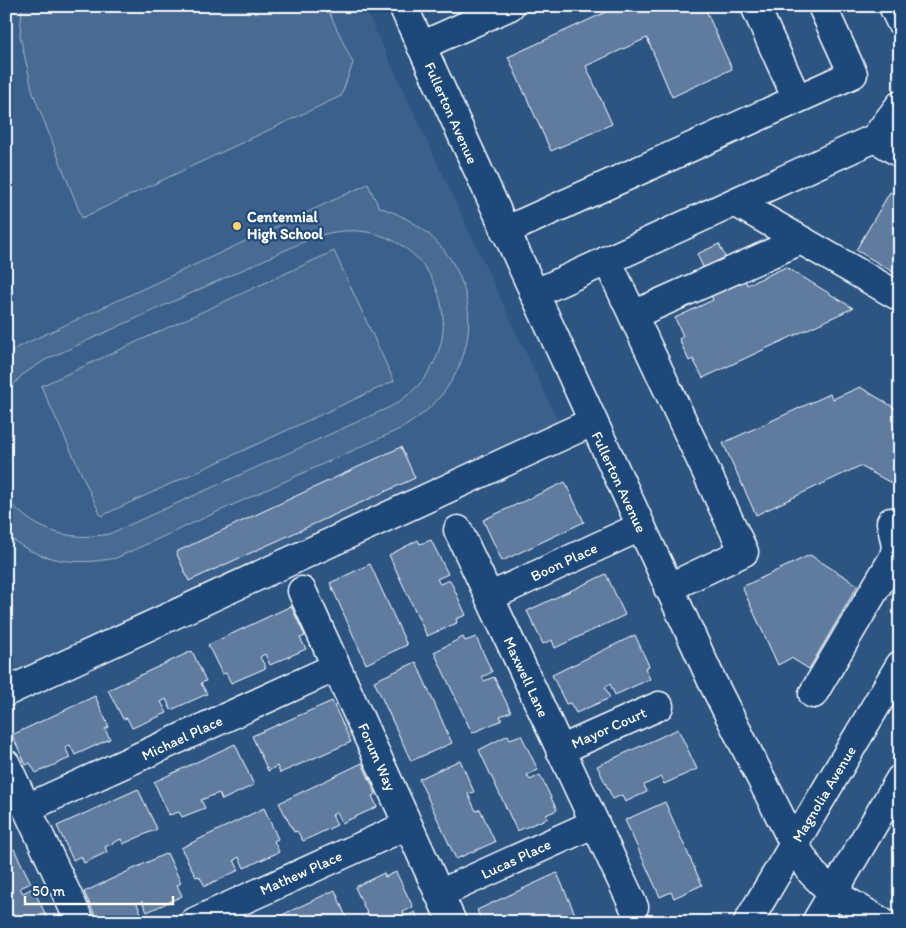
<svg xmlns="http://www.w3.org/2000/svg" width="906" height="928" viewBox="0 0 906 928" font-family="Itim,sans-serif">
	<rect width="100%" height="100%" fill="#2c5582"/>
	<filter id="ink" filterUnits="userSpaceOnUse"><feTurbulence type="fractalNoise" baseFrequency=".02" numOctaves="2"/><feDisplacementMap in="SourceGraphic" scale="10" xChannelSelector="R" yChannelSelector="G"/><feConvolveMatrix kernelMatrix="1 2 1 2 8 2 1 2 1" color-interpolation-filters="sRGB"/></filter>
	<g filter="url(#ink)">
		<path fill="#3b618b" d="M6 6H364L570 447 6 704Z"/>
		<path fill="#486b92" stroke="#a4b5c8" d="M22 6H326L353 63 341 96 82 218 33 93 20 36Z
			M368 184 379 207C489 242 500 374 400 429L116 558C77 566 36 562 6 534V497C32 530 67 542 109 534L390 407C497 347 428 196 312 238L45 360 21 376 6 394V356L18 347Z
			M334 251 394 381 101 516 41 386Z"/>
		<path fill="#5e7c9f" stroke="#fff" d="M619 6H704L732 69 672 97 647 38 586 66 612 124 551 151 508 57Z
			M890 192 900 198V276L856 250Z
			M719 244 736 280 714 291 697 254Z
			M786 267 853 308 703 378 693 359 689 361 679 339 683 336 675 318 713 300 711 295 745 279 747 285Z
			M860 387 900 411V472L893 484 860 466 756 515 723 443 830 394 833 399Z
			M401 447 415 478 189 581 176 552Z
			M565 482 584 522 502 561 483 520Z
			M418 540 420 544 431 540 448 574 437 579 440 584 450 580 466 615 456 619 457 623 427 636 389 555Z
			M810 555 858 585 809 669 791 658 778 665 742 587Z
			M370 564 407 645 366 664 330 583Z
			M606 574 625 615 555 648 552 640 543 644 527 611Z
			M291 606 305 636 300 638 306 649 270 665 265 654 260 657 266 668 231 683 226 673 222 674 208 645Z
			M635 635 649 666 645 668 650 679 615 695 610 684 605 687 610 698 576 713 570 703 566 704 552 675Z
			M463 637 465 641 476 637 492 672 482 677 484 681 494 677 511 712 500 716 502 720 472 733 434 652Z
			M192 651 206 681 201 683 207 694 171 710 166 699 161 702 167 713 132 728 127 718 123 719 108 690Z
			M416 662 452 743 411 761 374 681Z
			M95 696 109 727 105 729 110 739 75 755 70 745 65 747 70 758 36 773 30 763 26 765 12 735Z
			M332 701 351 742 280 773 277 766 268 771 252 736Z
			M678 729 697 769 664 784 661 777 644 785 647 792 625 802 622 795 613 799 597 766Z
			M508 735 510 739 521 735 538 770 527 775 530 780 540 775 557 810 546 815 548 818 517 831 479 750Z
			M235 744 254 785 222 800 219 793 201 800 205 808 182 817 179 812 169 815 154 782Z
			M460 760 474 792 468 794 476 811 480 809 495 842 456 859 419 779Z
			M362 763 376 794 372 796 377 807 342 823 337 812 332 815 337 825 303 841 297 831 294 832 279 803Z
			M138 789 157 829 123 844 121 839 105 847 107 852 84 863 81 856 73 860 57 826Z
			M665 802 702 885 674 898 671 892 660 897 625 820Z
			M264 808 278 839 274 841 279 852 244 868 239 857 234 860 239 870 205 886 199 876 196 877 181 848Z
			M14 849 31 883 20 888 23 893 33 888 49 922H6V852Z
			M167 853 181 883 177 885 182 896 147 912 142 901 137 904 142 915 127 922 98 921 84 892Z
			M396 872 413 907 403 912 405 917 415 912 420 922H371L355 887 384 873 385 877Z
			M557 873 575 914 558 922H482L477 910Z
			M335 890 348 922H267Z"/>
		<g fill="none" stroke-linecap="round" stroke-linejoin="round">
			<g stroke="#fff" stroke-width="31">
				<path id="minor" d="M755 6 797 99
					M893 6 900 21
					M421 46 510 6
					M875 138 900 105
					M735 202 900 297
					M505 231 853 74 822 6
					M607 260 744 552 668 588
					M534 294 875 138 900 153
					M633 315 801 240
					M458 530 634 907
					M302 591 452 922
					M489 597 640 527
					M6 692 592 422
					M813 694 894 557 896 546 891 522
					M560 750 659 706
					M6 764 80 922
					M27 808 336 667
					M439 894 593 824
					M194 922 408 825"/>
			</g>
			<g stroke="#fff" stroke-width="31">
				<path id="major" d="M403 6 712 681 794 844 812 873 833 893 882 922
					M748 922 900 665
					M816 922 900 779"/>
			</g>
			<use href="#minor" stroke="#1f4a7a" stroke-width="28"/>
			<use href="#major" stroke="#1f4a7a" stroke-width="28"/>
		</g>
	</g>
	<circle fill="#ffd166" stroke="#1f4a7a" stroke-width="2" cx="237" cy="226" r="5"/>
	<g text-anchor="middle" stroke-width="4.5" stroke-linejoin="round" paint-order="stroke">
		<g font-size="15" fill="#fff" stroke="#1f4a7a">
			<text transform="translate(451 113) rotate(66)" y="5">Fullerton Avenue</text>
			<text transform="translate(619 482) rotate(65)" y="5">Fullerton Avenue</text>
			<text transform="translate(564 562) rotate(-25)" y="5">Boon Place</text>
			<text transform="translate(526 677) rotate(65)" y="5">Maxwell Lane</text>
			<text transform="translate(609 728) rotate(-24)" y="5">Mayor Court</text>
			<text transform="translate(182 738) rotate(-25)" y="5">Michael Place</text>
			<text transform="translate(377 757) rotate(66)" y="5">Forum Way</text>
			<text transform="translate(824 794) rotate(-59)" y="5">Magnolia Avenue</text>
			<text transform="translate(516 859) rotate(-25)" y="5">Lucas Place</text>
			<text transform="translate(301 873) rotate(-24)" y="5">Mathew Place</text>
		</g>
		<g font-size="15" font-weight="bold" fill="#fff" stroke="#1f4a7a" text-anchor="start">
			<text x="247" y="222">Centennial<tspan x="247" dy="17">High School</tspan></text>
		</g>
	</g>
	<rect width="906" height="928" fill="none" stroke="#1f4a7a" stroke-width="25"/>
	<rect x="12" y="12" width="881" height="903" fill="none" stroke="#fff" stroke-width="2" filter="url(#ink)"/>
	<path d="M25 896v8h148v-8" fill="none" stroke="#ffffff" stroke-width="2.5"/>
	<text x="32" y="896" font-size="15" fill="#ffffff" stroke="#1f4a7a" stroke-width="4" paint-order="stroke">50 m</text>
</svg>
